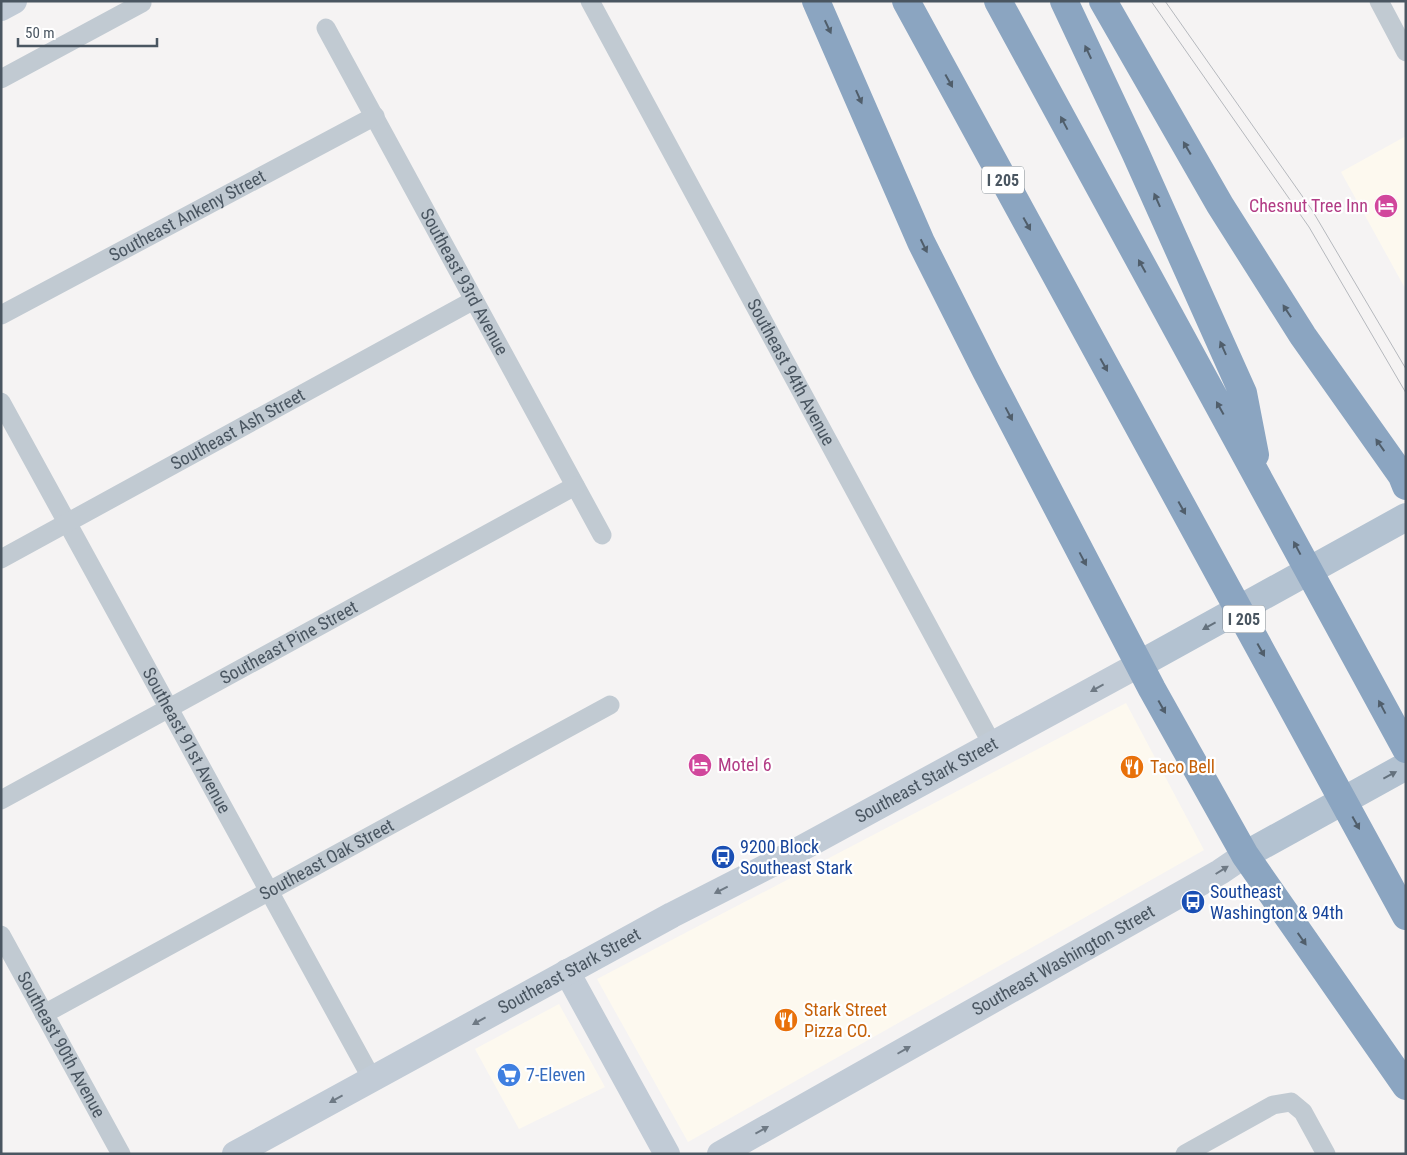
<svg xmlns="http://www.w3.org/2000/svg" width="1407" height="1155" viewBox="0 0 1407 1155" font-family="'Roboto Condensed',sans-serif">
	<rect width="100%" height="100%" fill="#f5f3f3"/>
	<path fill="#fdf9ef" d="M1406 136V290L1341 172Z
		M1126 703 1204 850 688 1142 597 979Z
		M559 1004 605 1087 519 1129 475 1049Z"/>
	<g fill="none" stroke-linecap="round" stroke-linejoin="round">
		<g stroke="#c1cad2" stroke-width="19">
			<path id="s1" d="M590 1 992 744"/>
			<path d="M1379 1 1406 52"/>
			<path id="s2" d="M326 28 602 535"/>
			<path d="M1 79 142 3"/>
			<path id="s3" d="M1 315 375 116"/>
			<path id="s4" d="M1 402 372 1079"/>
			<path id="s5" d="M1 559 474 300"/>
			<path id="s6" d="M1 800 575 486"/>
			<path id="s7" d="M1 935 121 1154"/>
			<path id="s8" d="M44 1014 610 705"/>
			<path d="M1185 1154 1273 1105 1291 1102 1303 1112 1326 1154"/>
		</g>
		<g stroke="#c1cbd6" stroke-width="26">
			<path d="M1 8 14 1"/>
			<path d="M567 972 667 1154"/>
			<path id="s9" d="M235 1154 672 915 780 860 1140 664"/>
			<path id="s10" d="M720 1154 1220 872 1245 855"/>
		</g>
		<path stroke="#b3c2d1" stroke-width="28" d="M1140 664 1406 517
			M1245 855 1406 766"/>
		<path stroke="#8ba5c1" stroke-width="28" d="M816 1 921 242 986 371 1152 689 1245 855 1406 1086
			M906 1 1406 916
			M998 1 1406 749
			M1064 1 1135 152 1243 393 1255 455
			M1103 1 1220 205 1303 336 1402 476 1406 486"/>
		<path stroke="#b5b8bd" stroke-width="1" d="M1151 1 1309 227 1406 393
			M1165 1 1312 210 1406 369"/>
	</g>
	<defs><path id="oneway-solid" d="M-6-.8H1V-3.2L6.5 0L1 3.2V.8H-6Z" transform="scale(1.25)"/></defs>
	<g fill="#505e6b">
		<use href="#oneway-solid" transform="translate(828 27) rotate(65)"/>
		<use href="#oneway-solid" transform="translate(1088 52) rotate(-115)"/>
		<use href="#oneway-solid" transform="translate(949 81) rotate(61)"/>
		<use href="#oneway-solid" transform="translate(859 97) rotate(66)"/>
		<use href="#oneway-solid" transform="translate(1064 123) rotate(-118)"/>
		<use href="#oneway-solid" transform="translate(1187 148) rotate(-120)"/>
		<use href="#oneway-solid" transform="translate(1157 200) rotate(-114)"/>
		<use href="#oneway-solid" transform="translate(1027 224) rotate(61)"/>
		<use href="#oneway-solid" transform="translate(924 246) rotate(64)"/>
		<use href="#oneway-solid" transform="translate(1142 266) rotate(-119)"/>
		<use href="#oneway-solid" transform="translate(1287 311) rotate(-123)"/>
		<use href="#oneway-solid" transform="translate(1223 348) rotate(-114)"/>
		<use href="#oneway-solid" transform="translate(1104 365) rotate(61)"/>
		<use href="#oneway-solid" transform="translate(1220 408) rotate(-119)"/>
		<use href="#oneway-solid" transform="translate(1009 414) rotate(62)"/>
		<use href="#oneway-solid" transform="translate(1380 445) rotate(-125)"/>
		<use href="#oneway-solid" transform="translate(1182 508) rotate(61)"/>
		<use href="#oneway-solid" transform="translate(1297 548) rotate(-118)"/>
		<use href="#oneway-solid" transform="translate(1083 559) rotate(62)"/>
		<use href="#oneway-solid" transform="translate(1261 650) rotate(61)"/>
		<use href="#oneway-solid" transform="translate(1162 707) rotate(61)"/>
		<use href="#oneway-solid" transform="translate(1382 707) rotate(-118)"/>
		<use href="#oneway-solid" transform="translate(1356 823) rotate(61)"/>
		<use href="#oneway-solid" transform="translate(1302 939) rotate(55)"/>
	</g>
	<g fill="#64717d">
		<use href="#oneway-solid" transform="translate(1209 626) rotate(151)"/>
		<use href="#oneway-solid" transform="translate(1390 775) rotate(-28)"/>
	</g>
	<g fill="#6e7984">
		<use href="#oneway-solid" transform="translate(1097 688) rotate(151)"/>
		<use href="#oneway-solid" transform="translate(1222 870) rotate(-32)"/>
		<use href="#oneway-solid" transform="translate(721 890) rotate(153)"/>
		<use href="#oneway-solid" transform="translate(479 1021) rotate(151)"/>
		<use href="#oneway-solid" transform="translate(904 1050) rotate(-30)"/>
		<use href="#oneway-solid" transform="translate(336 1099) rotate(151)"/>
		<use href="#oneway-solid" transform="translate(762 1130) rotate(-29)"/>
	</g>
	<defs>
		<g id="hotel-disc" transform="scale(1.25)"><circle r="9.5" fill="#d1479c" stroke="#fff"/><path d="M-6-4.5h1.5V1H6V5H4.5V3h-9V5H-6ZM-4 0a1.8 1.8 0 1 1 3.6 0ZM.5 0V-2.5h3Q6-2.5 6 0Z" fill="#fff"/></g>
		<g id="restaurant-disc" transform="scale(1.25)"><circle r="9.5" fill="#e8710a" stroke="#fff"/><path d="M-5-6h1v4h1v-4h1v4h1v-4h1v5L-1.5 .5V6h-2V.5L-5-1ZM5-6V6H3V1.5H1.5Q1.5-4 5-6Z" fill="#fff"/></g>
		<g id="bus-disc" transform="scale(1.25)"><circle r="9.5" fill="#1a4fb4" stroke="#fff"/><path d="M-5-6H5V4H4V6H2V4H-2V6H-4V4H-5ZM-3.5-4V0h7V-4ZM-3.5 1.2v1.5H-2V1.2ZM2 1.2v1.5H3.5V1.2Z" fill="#fff"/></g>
		<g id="supermarket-disc" transform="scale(1.25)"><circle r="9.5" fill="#3f7fe0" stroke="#fff"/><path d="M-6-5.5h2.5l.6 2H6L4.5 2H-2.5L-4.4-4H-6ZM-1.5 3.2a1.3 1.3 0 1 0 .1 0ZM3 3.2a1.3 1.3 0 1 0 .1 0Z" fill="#fff"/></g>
	</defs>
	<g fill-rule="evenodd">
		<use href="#hotel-disc" x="1386" y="206"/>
		<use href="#hotel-disc" x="700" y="765"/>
		<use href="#restaurant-disc" x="1132" y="767"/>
		<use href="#bus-disc" x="723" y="857"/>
		<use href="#bus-disc" x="1193" y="902"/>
		<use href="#restaurant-disc" x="786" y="1020"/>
		<use href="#supermarket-disc" x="509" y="1075"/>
	</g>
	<g text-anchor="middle" stroke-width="4.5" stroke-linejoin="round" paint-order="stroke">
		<g fill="#fff" stroke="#808990" stroke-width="1">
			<rect x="982" y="166.5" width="42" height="27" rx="4"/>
			<rect x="1223" y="605.5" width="42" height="27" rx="4"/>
		</g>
		<g font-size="16" font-weight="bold" fill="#4a5661">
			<text x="1003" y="186">I 205</text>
			<text x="1244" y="625">I 205</text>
		</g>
		<g font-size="18" fill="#b23c85" stroke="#fff" text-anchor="end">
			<text x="1368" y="212">Chesnut Tree Inn</text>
			<text x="718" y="771" text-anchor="start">Motel 6</text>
		</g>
		<g font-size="18" fill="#4a5661" stroke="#fff">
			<text dy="6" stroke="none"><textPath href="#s3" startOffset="211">Southeast Ankeny Street</textPath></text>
			<text dy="6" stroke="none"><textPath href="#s2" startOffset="289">Southeast 93rd Avenue</textPath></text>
			<text dy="6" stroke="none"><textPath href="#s1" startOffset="422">Southeast 94th Avenue</textPath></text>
			<text dy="6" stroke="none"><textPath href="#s5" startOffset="270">Southeast Ash Street</textPath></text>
			<text dy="6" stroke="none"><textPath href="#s6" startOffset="328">Southeast Pine Street</textPath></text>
			<text dy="6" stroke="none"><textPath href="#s4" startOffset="386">Southeast 91st Avenue</textPath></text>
			<text dy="6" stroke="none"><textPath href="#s9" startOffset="786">Southeast Stark Street</textPath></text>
			<text dy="6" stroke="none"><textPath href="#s8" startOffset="322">Southeast Oak Street</textPath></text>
			<text dy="6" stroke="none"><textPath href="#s10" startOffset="394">Southeast Washington Street</textPath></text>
			<text dy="6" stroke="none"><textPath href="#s9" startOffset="381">Southeast Stark Street</textPath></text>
			<text dy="6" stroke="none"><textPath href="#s7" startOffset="125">Southeast 90th Avenue</textPath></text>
		</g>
		<g font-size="18" fill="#c56008" stroke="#fff" text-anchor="start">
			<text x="1150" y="773">Taco Bell</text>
			<text x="804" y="1016">Stark Street<tspan x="804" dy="21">Pizza CO.</tspan></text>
		</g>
		<g font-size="18" fill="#164399" stroke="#fff" text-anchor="start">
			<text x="740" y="853">9200 Block<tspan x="740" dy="21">Southeast Stark</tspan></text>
			<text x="1210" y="898">Southeast<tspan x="1210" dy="21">Washington &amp; 94th</tspan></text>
		</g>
		<g font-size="18" fill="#366cbe" stroke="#fff" text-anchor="start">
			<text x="526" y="1081">7-Eleven</text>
		</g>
	</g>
	<rect width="1407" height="1155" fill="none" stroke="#4a5661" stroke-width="5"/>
	<path d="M18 38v8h139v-8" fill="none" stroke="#4a5661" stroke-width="2.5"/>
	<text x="25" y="38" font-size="15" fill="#4a5661" stroke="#ffffff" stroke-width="4" paint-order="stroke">50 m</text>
</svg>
